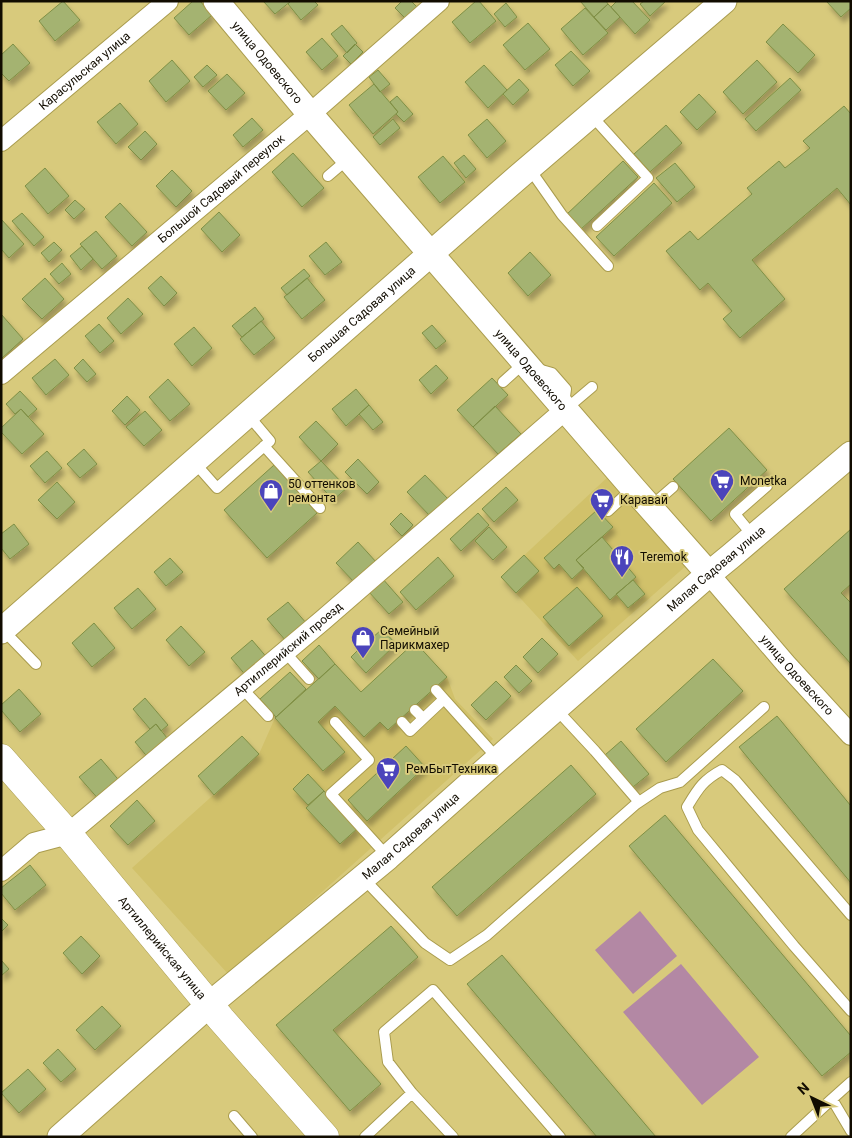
<svg xmlns="http://www.w3.org/2000/svg" width="852" height="1138" viewBox="0 0 852 1138" font-family="Roboto,sans-serif">
	<defs>
		<filter id="shadow"><feDropShadow dx="3" dy="5.5" stdDeviation="2.5" flood-color="#0004"/></filter>
	</defs>
	<rect width="100%" height="100%" fill="#d8ca7c"/>
	<path fill="#d1c16a" d="M611 474 687 565 578 661 501 577Z
		M415 642 447 677 455 699 493 739 229 975 132 868 259 754 275 718 335 664 361 692Z"/>
	<path fill="#b388a4" d="M640 911 677 956 633 994 595 950Z
		M681 964 759 1057 702 1105 623 1012Z"/>
	<path fill="#a4b371" stroke="#7f8f45" filter="url(#shadow)" d="M63 1 80 20 55 41 39 21Z
		M193 1H200L212 15 189 35 174 18Z
		M263 1H291L275 14Z
		M291 1H314L318 5 301 20 288 4Z
		M402 1H411L419 9 407 20 395 8Z
		M476 1H479L496 21 470 43 452 22Z
		M580 1H606L608 4 594 17Z
		M617 1H632L650 20 635 34 611 7Z
		M644 1H666L650 16 640 4Z
		M826 1H851V8L841 17Z
		M506 3 517 17 505 27 494 14Z
		M608 4 620 17 606 30 594 17Z
		M585 8 608 33 583 55 561 29Z
		M528 23 550 49 525 70 503 45Z
		M783 24 815 55 798 73 766 42Z
		M342 25 357 43 347 53 331 34Z
		M322 38 338 56 322 70 306 52Z
		M13 44 30 63 9 81 1 73V55Z
		M355 44 363 52 351 64 343 56Z
		M571 51 590 71 573 86 555 65Z
		M172 60 190 81 166 102 149 81Z
		M757 60 777 82 743 114 723 92Z
		M207 65 217 75 203 87 194 77Z
		M484 65 507 90 488 108 465 82Z
		M378 70 390 84 380 92 369 77Z
		M227 74 245 93 226 110 208 91Z
		M790 78 801 90 756 131 745 119Z
		M519 79 529 90 513 105 503 94Z
		M374 84 398 112 373 134 349 105Z
		M699 94 716 112 697 130 680 112Z
		M397 96 413 114 404 122 396 114 398 112 390 102Z
		M120 103 138 124 116 144 97 122Z
		M844 106 851 114V205L837 188 752 260 785 299 740 338 723 319 732 311 708 283 700 290 666 251 690 231 698 240 752 194 747 188 779 161 785 168 810 148 803 141Z
		M252 118 263 130 243 147 233 135Z
		M393 119 400 128 380 145 373 137Z
		M487 119 506 141 487 158 468 135Z
		M666 125 682 143 650 172 634 154Z
		M145 131 157 144 141 160 128 147Z
		M293 153 324 188 302 207 272 172Z
		M464 155 476 169 466 178 454 163Z
		M443 156 465 182 440 203 418 177Z
		M623 161 638 177 580 230 566 215Z
		M675 163 695 187 677 202 656 178Z
		M45 168 69 196 48 214 25 186Z
		M172 170 192 191 176 207 156 186Z
		M654 183 672 203 614 256 596 237Z
		M75 200 85 209 74 219 65 210Z
		M120 203 147 232 132 246 105 217Z
		M219 212 240 235 222 252 201 229Z
		M22 213 44 237 34 246 12 221Z
		M1 219 24 244 9 258 1 249Z
		M96 231 117 256 102 269 80 244Z
		M54 242 62 250 49 262 41 253Z
		M326 242 342 262 325 275 309 256Z
		M82 246 93 259 81 270 70 256Z
		M530 252 551 275 528 296 508 273Z
		M62 263 71 274 59 284 50 274Z
		M304 269 310 276 287 295 281 288Z
		M161 276 177 293 164 306 148 288Z
		M45 278 64 299 42 319 22 299Z
		M307 278 325 300 302 319 284 297Z
		M128 298 143 314 121 334 107 318Z
		M255 307 264 319 242 337 232 326Z
		M1 314 23 339 1 359Z
		M261 321 275 338 254 355 240 339Z
		M99 324 114 341 100 353 85 336Z
		M432 325 446 341 436 349 422 333Z
		M194 327 212 348 192 366 174 344Z
		M55 359 69 375 46 395 32 378Z
		M83 359 96 374 87 382 74 368Z
		M436 365 448 378 431 394 419 380Z
		M492 378 508 395 473 427 457 410Z
		M168 379 190 404 170 421 149 397Z
		M356 389 369 405 346 426 332 409Z
		M20 391 37 409 28 417 21 409 15 414 6 404Z
		M127 396 140 410 125 425 112 411Z
		M369 405 383 422 373 430 359 414Z
		M495 406 521 434 498 454 473 427Z
		M21 409 44 434 22 454 1 432V428Z
		M145 411 162 430 144 446 126 427Z
		M316 421 338 444 321 461 299 437Z
		M729 428 767 470 711 521 673 479Z
		M84 449 97 464 80 478 67 464Z
		M47 451 62 468 45 483 30 466Z
		M358 459 379 482 367 494 345 472Z
		M321 461 347 488 333 500 308 472Z
		M274 465 317 513 267 558 224 510Z
		M425 475 449 500 431 517 407 492Z
		M57 482 75 502 57 519 38 500Z
		M506 487 518 500 494 522 482 509Z
		M597 510 613 527 576 560 584 568 572 579 559 564 554 569 544 558Z
		M401 513 413 525 402 536 390 524Z
		M478 513 489 525 461 551 450 539Z
		M14 524 29 544 10 559 1 548V534Z
		M489 527 507 547 493 560 475 541Z
		M851 529V584L841 593 851 603V664L784 589Z
		M602 537 636 577 610 600 576 560Z
		M358 542 377 563 355 583 336 563Z
		M524 555 539 571 516 593 501 577Z
		M438 557 454 576 416 610 400 592Z
		M170 558 183 572 166 586 154 572Z
		M382 578 403 602 389 614 368 591Z
		M633 580 645 594 628 608 616 594Z
		M577 587 603 616 569 646 543 617Z
		M138 588 156 609 132 629 114 608Z
		M288 602 307 624 286 641 267 619Z
		M94 623 115 648 92 667 72 643Z
		M181 626 205 652 189 666 166 640Z
		M382 629 396 644 366 673 351 657 360 648 353 640 362 632 370 640Z
		M542 638 558 654 538 673 523 657Z
		M252 640 269 660 248 678 231 658Z
		M415 642 447 677 388 730 380 722 364 737 335 706 318 722 345 752 323 771 275 718 335 664 361 692Z
		M319 645 335 664 319 679 302 661Z
		M713 659 743 691 666 762 636 729Z
		M516 665 532 681 519 693 504 677Z
		M290 672 306 689 276 717 260 699Z
		M496 681 511 696 486 720 471 705Z
		M19 689 41 714 20 732 1 710V705Z
		M145 698 168 725 161 731 156 724 150 729 133 709Z
		M777 716 851 806V883L739 747Z
		M156 724 171 743 150 760 135 742Z
		M242 736 259 754 214 795 198 776Z
		M621 741 649 774 633 787 605 755Z
		M406 746 425 767 367 821 348 800Z
		M101 759 122 784 101 802 79 777Z
		M571 765 596 794 457 916 432 887Z
		M308 774 324 791 308 805 293 789Z
		M324 791 358 828 340 844 306 808Z
		M137 800 155 821 128 845 110 826Z
		M665 815 851 1036V1052L822 1076 629 846Z
		M30 865 46 885 15 910 1 893V888Z
		M1 918 8 925 1 932Z
		M391 926 418 957 333 1030 381 1084 350 1111 276 1025Z
		M81 936 100 956 82 974 63 953Z
		M502 955 656 1137H597L467 984Z
		M1 960 9 969 1 976Z
		M102 1006 121 1026 95 1050 76 1030Z
		M58 1049 76 1069 61 1082 43 1063Z
		M28 1069 46 1089 19 1113 1 1093Z"/>
	<g fill="none" stroke-linecap="round" stroke-linejoin="round">
		<g stroke="#aa9c4e" stroke-width="12">
			<path id="service" d="M591 115 648 178 597 226
				M529 168 562 215 608 266
				M328 176 348 159
				M538 369 552 373 566 389 564 404
				M503 382 524 363
				M566 409 592 387
				M264 446 320 508
				M194 462 217 488 270 441 248 415
				M650 507 673 487
				M608 511 633 488
				M753 536 735 514 767 486
				M3 630 36 664
				M285 652 309 679
				M242 688 268 716
				M436 690 444 699
				M556 709 595 751 639 802
				M415 710 423 718
				M335 722 369 760 331 794 388 857
				M402 722 410 731 444 699 498 759
				M363 878 425 943 450 960 487 935 636 804 660 788 680 782 764 707
				M851 915 735 780 722 770C703 780 698 789 687 807L698 830 794 946 851 1011
				M851 1082 832 1099 851 1131
				M234 1116 252 1137
				M365 1137 412 1093
				M453 1137 412 1093 388 1062 384 1032 433 990 560 1137
				M791 1137 832 1099"/>
		</g>
		<g stroke="#aa9c4e" stroke-width="22">
			<g id="minor">
				<path id="s1" d="M1 141 168 1"/>
				<path id="s2" d="M1 374 310 114 439 1"/>
				<path id="s3" d="M709 574 786 664 851 735"/>
				<path id="s4" d="M1 871 34 843 68 834 323 620 565 410"/>
			</g>
		</g>
		<g stroke="#aa9c4e" stroke-width="27">
			<g id="tertiary">
				<path id="s5" d="M216 1 310 114 633 488 709 574"/>
				<path id="s6" d="M1 631 517 178 724 1"/>
				<path id="s7" d="M60 1137 210 1004 388 857 498 759 709 574 731 556 851 454"/>
			</g>
		</g>
		<g stroke="#aa9c4e" stroke-width="29">
			<g id="primary">
				<path id="s8" d="M1 758 68 834 221 1019 325 1137"/>
			</g>
		</g>
		<use href="#service" stroke="#fff" stroke-width="10"/>
		<use href="#minor" stroke="#fff" stroke-width="20"/>
		<use href="#tertiary" stroke="#fff" stroke-width="25"/>
		<use href="#primary" stroke="#fff" stroke-width="28"/>
	</g>
	<defs>
		<g id="supermarket-pin" transform="scale(1.25)"><path d="M0 17L-7.5 6A9.5 9.5 0 1 1 7.5 6Z" fill="#4b44bb" stroke="#d8ca7c"/><path d="M-6-5.5h2.5l.6 2H6L4.5 2H-2.5L-4.4-4H-6ZM-1.5 3.2a1.3 1.3 0 1 0 .1 0ZM3 3.2a1.3 1.3 0 1 0 .1 0Z" fill="#fff"/></g>
		<g id="shop-pin" transform="scale(1.25)"><path d="M0 17L-7.5 6A9.5 9.5 0 1 1 7.5 6Z" fill="#4b44bb" stroke="#d8ca7c"/><path d="M-5-2.5h2.3a2.7 3.5 0 0 1 5.4 0H5L5.5 6h-11ZM-1.5-2.5h3a1.5 2.3 0 0 0-3 0Z" fill="#fff"/></g>
		<g id="restaurant-pin" transform="scale(1.25)"><path d="M0 17L-7.5 6A9.5 9.5 0 1 1 7.5 6Z" fill="#4b44bb" stroke="#d8ca7c"/><path d="M-5-6h1v4h1v-4h1v4h1v-4h1v5L-1.5 .5V6h-2V.5L-5-1ZM5-6V6H3V1.5H1.5Q1.5-4 5-6Z" fill="#fff"/></g>
	</defs>
	<g fill-rule="evenodd">
		<use href="#supermarket-pin" x="722" y="481"/>
		<use href="#shop-pin" x="271" y="491"/>
		<use href="#supermarket-pin" x="602" y="500"/>
		<use href="#restaurant-pin" x="622" y="557"/>
		<use href="#shop-pin" x="363" y="638"/>
		<use href="#supermarket-pin" x="388" y="769"/>
	</g>
	<g text-anchor="middle" stroke-width="4" stroke-linejoin="round" paint-order="stroke">
		<g font-size="12" fill="#110c00" stroke="#d8ca7c">
			<text dy="4" stroke="none"><textPath href="#s5" startOffset="80">улица Одоевского</textPath></text>
			<text dy="4" stroke="none"><textPath href="#s1" startOffset="109">Карасульская улица</textPath></text>
			<text dy="4" stroke="none"><textPath href="#s2" startOffset="288">Большой Садовый переулок</textPath></text>
			<text dy="4" stroke="none"><textPath href="#s6" startOffset="480">Большая Садовая улица</textPath></text>
			<text dy="4" stroke="none"><textPath href="#s5" startOffset="485">улица Одоевского</textPath></text>
			<text dy="4" stroke="none"><textPath href="#s7" startOffset="868">Малая Садовая улица</textPath></text>
			<text dy="4" stroke="none"><textPath href="#s4" startOffset="366">Артиллерийский проезд</textPath></text>
			<text dy="4" stroke="none"><textPath href="#s3" startOffset="134">улица Одоевского</textPath></text>
			<text dy="4" stroke="none"><textPath href="#s7" startOffset="462">Малая Садовая улица</textPath></text>
			<text dy="4" stroke="none"><textPath href="#s8" startOffset="249">Артиллерийская улица</textPath></text>
		</g>
		<g font-size="12" fill="#110c00" stroke="#d8ca7c" text-anchor="start">
			<text x="740" y="485">Monetka</text>
			<text x="288" y="488">50 оттенков<tspan x="288" dy="14">ремонта</tspan></text>
			<text x="620" y="504">Каравай</text>
			<text x="640" y="561">Teremok</text>
			<text x="380" y="635">Семейный<tspan x="380" dy="14">Парикмахер</tspan></text>
			<text x="406" y="773">РемБытТехника</text>
		</g>
	</g>
	<rect width="852" height="1138" fill="none" stroke="#110c00" stroke-width="5"/>
	<g transform="translate(812 1098) rotate(317)" stroke="#d8ca7c" stroke-width="4" paint-order="stroke">
	<path d="M0-4L9 19L0 12L-9 19Z" fill="#110c00"/>
	<text y="-8" font-size="14" font-weight="bold" text-anchor="middle" fill="#110c00">N</text>
	</g>
</svg>
